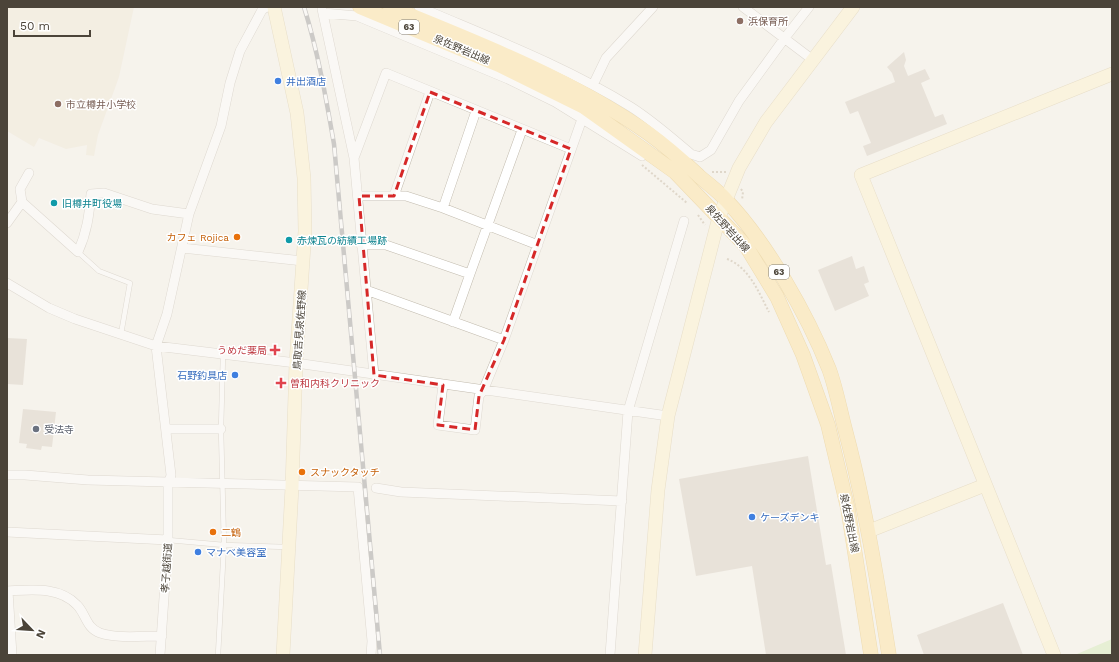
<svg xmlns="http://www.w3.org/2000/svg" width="1119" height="662" viewBox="0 0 1119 662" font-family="'Work Sans','Noto Sans JP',sans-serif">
	<rect width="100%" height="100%" fill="#f6f3ec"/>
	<path fill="#efe8d6" d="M7 7H134L119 77 98 135 94 156 86 155 87 145 66 149 39 138 34 147 7 131Z"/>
	<path fill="#d2eab5" d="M1112 639V655H1078L1077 654Z"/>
	<path fill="#d8cfc1" d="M904 52 906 60 904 66 908 76 925 69 930 79 921 83 935 117 943 114 947 124 867 156 863 146 871 143 858 111 850 114 845 102 895 82 892 73 887 67Z
		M852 256 856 269 864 266 869 282 864 284 869 296 835 311 818 270Z
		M7 338 27 339 23 385 7 384Z
		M23 409 56 412 52 447 42 446 41 450 26 448 27 444 19 443Z
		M808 456 826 565 831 564 846 655H766L752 566 696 576 679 479Z
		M1003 603 1023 655H924L917 635Z"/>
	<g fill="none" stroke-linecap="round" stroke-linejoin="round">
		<g stroke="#c2bbae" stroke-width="5.5">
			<path id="lane" d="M78 252 99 271 130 283 121 334
				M168 540 224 545 287 547
				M218 655 224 545 221 429 223 355"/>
		</g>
		<g stroke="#c2bbae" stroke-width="10">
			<path id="street" d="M419 7C491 38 565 66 631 107 653 121 672 138 691 154L700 157 711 150 739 101 784 39 809 7
				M743 7 813 60
				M322 9 354 158 374 375
				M323 13 357 16 508 79 555 102 642 156
				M593 85 606 58 653 7
				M354 158 386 73 571 149
				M29 173 20 189 22 202 78 252C87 232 89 216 91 194L104 193 152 209 189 214
				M359 196H406L443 208 538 245
				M394 196 430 92
				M443 208 476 111
				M7 223 22 202
				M361 245H386L470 274 522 130
				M182 248 303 261
				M7 283 49 308 75 319 156 346 296 363 668 416
				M366 290 504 340
				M453 322 470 274
				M443 385 438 425 475 430 479 396 483 391 504 340 582 119
				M167 429H221
				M7 475H25L88 480 358 487 372 641 371 655
				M376 488 401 492 622 501
				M7 532 168 540
				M7 591C31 590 59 586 77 605 86 614 86 628 100 633 119 639 142 636 162 636
				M8 591 12 655
				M160 655 168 540V487L171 475 156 346 167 314 189 214 221 126 230 83 240 51 262 10 267 7
				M610 655 628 411 684 221"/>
		</g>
		<g stroke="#d6c79b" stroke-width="14">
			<path id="secondary" d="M274 7 297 113 304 178 305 231 296 363 292 487 283 655
				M869 531 985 485
				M645 655 658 490 668 416 719 217 739 168 766 122 853 7
				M1054 655 861 175 1112 74"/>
		</g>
		<g stroke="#e6c16a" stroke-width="15">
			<path id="primary" d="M360 7 499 65 584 107 675 172 746 246 777 297 803 355 828 425 848 509 871 655
				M390 7C479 43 569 78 648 133 666 146 683 161 699 176 708 184 718 191 726 200 767 243 807 314 829 369 836 388 840 410 845 429 865 504 877 579 889 655"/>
		</g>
		<path stroke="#c4b79f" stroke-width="2" stroke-dasharray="2 2" stroke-linecap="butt" d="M642 165 687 203
			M712 172H726
			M741 189 743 192 742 200
			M698 215 705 225
			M727 259C749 267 759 293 769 312"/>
		<use href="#lane" stroke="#fff" stroke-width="4.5"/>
		<use href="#street" stroke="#fff" stroke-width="9"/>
		<use href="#secondary" stroke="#fff3cd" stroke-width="13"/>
		<use href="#primary" stroke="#ffe39c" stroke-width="14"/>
		<g stroke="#9a9a9a" stroke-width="4.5">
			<path id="rail" d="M304 7C318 52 326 98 334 144L380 655"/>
		</g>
		<use href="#rail" stroke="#fff" stroke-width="3" stroke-dasharray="9" stroke-linecap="butt"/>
	</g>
	<path d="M0 0H1119V662H0ZM430 92 571 149 504 340 479 396 475 430 438 425 443 385 374 375 359 196H394Z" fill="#f6f3ec" fill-opacity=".55" fill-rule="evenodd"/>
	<path fill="none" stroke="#d62828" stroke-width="3" stroke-dasharray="8 5" stroke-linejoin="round" d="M430 92 571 149 504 340 479 396 475 430 438 425 443 385 374 375 359 196H394Z"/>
	<g fill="#8d6e63" stroke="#fff" stroke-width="1.5">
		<circle cx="740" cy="21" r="4"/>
		<circle cx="58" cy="104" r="4"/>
	</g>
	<g fill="#3f7fe0" stroke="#fff" stroke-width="1.5">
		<circle cx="278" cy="81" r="4"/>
		<circle cx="235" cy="375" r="4"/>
		<circle cx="752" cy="517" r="4"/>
		<circle cx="198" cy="552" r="4"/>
	</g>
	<g fill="#0f9aa8" stroke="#fff" stroke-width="1.5">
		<circle cx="54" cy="203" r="4"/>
		<circle cx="289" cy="240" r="4"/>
	</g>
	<g fill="#e8710a" stroke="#fff" stroke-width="1.5">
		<circle cx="237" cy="237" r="4"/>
		<circle cx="302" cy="472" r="4"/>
		<circle cx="213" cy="532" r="4"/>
	</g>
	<g fill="#e0444e" stroke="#fff" stroke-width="1.5">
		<path d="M273 344h4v4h4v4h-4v4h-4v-4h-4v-4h4z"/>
		<path d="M279 377h4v4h4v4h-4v4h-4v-4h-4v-4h4z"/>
	</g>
	<circle fill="#6b7280" stroke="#fff" stroke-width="1.5" cx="36" cy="429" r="4"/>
	<g text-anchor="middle" stroke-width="3" stroke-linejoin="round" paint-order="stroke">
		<g fill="#fff" stroke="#817c74" stroke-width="1">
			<rect x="399" y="20" width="20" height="14" rx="3"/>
			<rect x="769" y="265" width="20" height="14" rx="3"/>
		</g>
		<g font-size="9" font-weight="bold" fill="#4b4439">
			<text x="409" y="30">63</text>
			<text x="779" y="275">63</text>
		</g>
		<g font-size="10" fill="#785e54" stroke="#fff" text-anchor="start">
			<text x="748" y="25">浜保育所</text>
			<text x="66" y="108">市立樽井小学校</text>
		</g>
		<g font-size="10" fill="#4b4439" stroke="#fff">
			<text transform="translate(462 49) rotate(23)" y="4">泉佐野岩出線</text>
			<text transform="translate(728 228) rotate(48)" y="4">泉佐野岩出線</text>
			<text transform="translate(299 330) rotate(-86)" y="4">鳥取吉見泉佐野線</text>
			<text transform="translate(850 523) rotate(79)" y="4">泉佐野岩出線</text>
			<text transform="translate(166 568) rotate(-86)" y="4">孝子越街道</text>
		</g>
		<g font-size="10" fill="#366cbe" stroke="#fff" text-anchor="start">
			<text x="286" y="85">井出酒店</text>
			<text x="227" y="379" text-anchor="end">石野釣具店</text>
			<text x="760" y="521">ケーズデンキ</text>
			<text x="206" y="556">マナベ美容室</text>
		</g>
		<g font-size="10" fill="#0d838f" stroke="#fff" text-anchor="start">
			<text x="62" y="207">旧樽井町役場</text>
			<text x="297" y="244">赤煉瓦の紡績工場跡</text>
		</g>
		<g font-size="10" fill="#c56008" stroke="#fff" text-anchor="start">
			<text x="229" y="241" text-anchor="end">カフェ Rojica</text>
			<text x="310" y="476">スナックタッチ</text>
			<text x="221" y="536">二鶴</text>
		</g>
		<g font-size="10" fill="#be3a42" stroke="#fff" text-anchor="end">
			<text x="267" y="354">うめだ薬局</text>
			<text x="290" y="387" text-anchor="start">曽和内科クリニック</text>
		</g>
		<g font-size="10" fill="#5b616d" stroke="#fff" text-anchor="start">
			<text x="44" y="433">受法寺</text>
		</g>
	</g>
	<rect width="1119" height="662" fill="none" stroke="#4b4439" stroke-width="16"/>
	<g transform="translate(32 630) rotate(115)" stroke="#ffffff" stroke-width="3" paint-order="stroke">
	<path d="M0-3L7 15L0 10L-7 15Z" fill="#4b4439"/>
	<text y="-6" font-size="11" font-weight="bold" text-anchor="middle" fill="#4b4439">N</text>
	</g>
	<path d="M14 30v6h76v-6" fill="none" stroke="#4b4439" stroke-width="2"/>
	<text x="20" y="30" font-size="12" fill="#4b4439" stroke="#ffffff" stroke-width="3" paint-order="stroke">50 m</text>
</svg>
